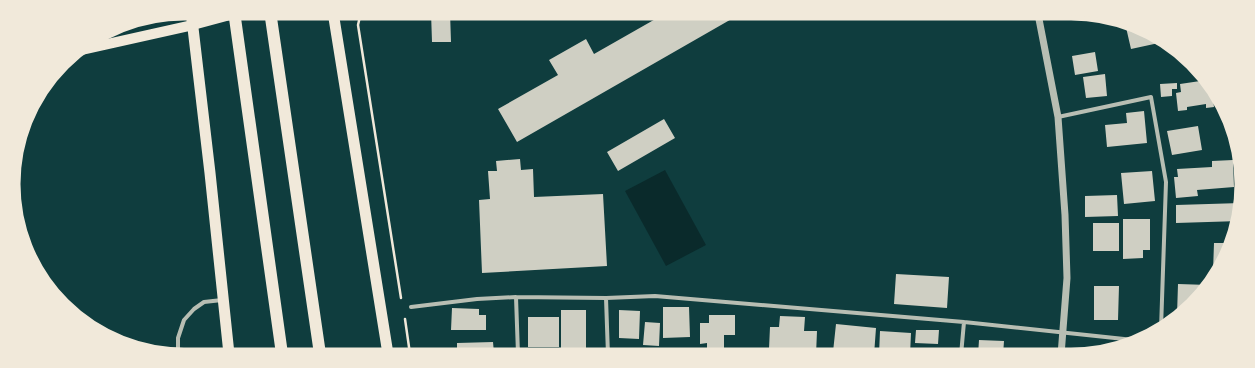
<svg xmlns="http://www.w3.org/2000/svg" width="1255" height="368" viewBox="0 0 1255 368" font-family="Manrope,sans-serif">
	<rect width="100%" height="100%" fill="#0f3d3e"/>
	<path fill="#0a2a2b" d="M665 170 706 245 666 266 625 191Z"/>
	<path fill="#cfcfc3" d="M431 12H450L451 42H432Z
		M666 13H742L517 142 498 109 558 75 549 60 586 39 594 54Z
		M1125 23 1167 40 1168 41 1131 49Z
		M1095 52 1098 71 1075 75 1072 56Z
		M1105 74 1107 96 1086 98 1083 77Z
		M1207 80 1211 84 1214 107 1206 108V104L1187 107V110L1178 111 1176 93 1181 92 1180 84Z
		M1177 83V89H1172V96L1161 97 1160 84Z
		M1144 111 1147 143 1107 147 1105 125 1127 123 1126 113Z
		M664 119 675 138 618 171 607 152Z
		M1198 126 1202 150 1172 155 1167 131Z
		M520 159 521 170 533 169 534 197 603 194 607 266 482 273 479 200 490 199 488 171H497L496 161Z
		M1233 160 1234 187 1197 190 1198 196 1176 198 1174 177H1178L1177 169 1212 167V161Z
		M1152 171 1155 201 1124 204 1121 173Z
		M1117 195 1118 216 1085 217V196Z
		M1241 203V218L1240 221 1176 223V205Z
		M1123 219H1150V250H1143V258L1123 259Z
		M1093 223H1119V251H1093Z
		M1214 243H1232L1226 261 1218 272H1213Z
		M896 274 949 277 947 308 894 304Z
		M1178 284 1209 285 1193 306 1181 315H1177Z
		M1094 286H1119L1118 320H1094Z
		M663 307H689L690 337 663 338Z
		M452 308 479 309V315H486V330H451Z
		M561 310H586V349H561Z
		M619 310 640 311 639 339 619 338Z
		M709 315H735V335H724V348H707V343L700 344V323H709Z
		M780 316 805 317 804 331H817L816 355H801V349H769L770 327H779Z
		M528 317H559V347H528Z
		M645 322 660 323 659 346 643 345Z
		M836 324 876 328 874 355H860L833 352Z
		M916 330H939L938 344 915 343Z
		M880 331 911 333 910 355H879Z
		M979 340 1004 341 1003 355H978Z
		M493 342 494 353 477 354H457V343Z
		M1011 351 1039 352 1038 355H1011Z
		M1087 351 1104 352 1093 356H1082Z"/>
	<g fill="none" stroke-linecap="round" stroke-linejoin="round">
		<path stroke="#f1e9da" stroke-width="2.5" d="M361 12 358 25 401 298
			M405 319 410 354
			M1079 356 1085 349"/>
		<path stroke="#b8beb3" stroke-width="4" d="M1058 117 1151 97 1166 182 1161 329
			M516 297 518 354
			M606 298 608 355
			M411 307 477 299 516 297 606 298 655 296 964 322 1143 341
			M178 354V338L184 320 194 309 204 302 222 300
			M961 355 964 322"/>
		<path stroke="#b8beb3" stroke-width="7" d="M1038 14 1058 117 1065 215 1067 278 1061 355"/>
		<path stroke="#f1e9da" stroke-width="10" d="M72 52 193 25 245 11"/>
		<path stroke="#f1e9da" stroke-width="11" d="M191 11 210 173 229 354
			M333 12 388 354"/>
		<path stroke="#f1e9da" stroke-width="12" d="M234 11 282 354
			M270 11 320 354"/>
	</g>
	<path d="M0 0H1255V368H0ZM184 18H1071A166 166 0 0 1 1237 184V184A166 166 0 0 1 1071 350H184A166 166 0 0 1 18 184V184A166 166 0 0 1 184 18Z" fill="#f1e9da" fill-rule="evenodd"/>
	<path fill="none" stroke="#f1e9da" stroke-width="5" d="M184 18H1071A166 166 0 0 1 1237 184V184A166 166 0 0 1 1071 350H184A166 166 0 0 1 18 184V184A166 166 0 0 1 184 18Z"/>
</svg>
